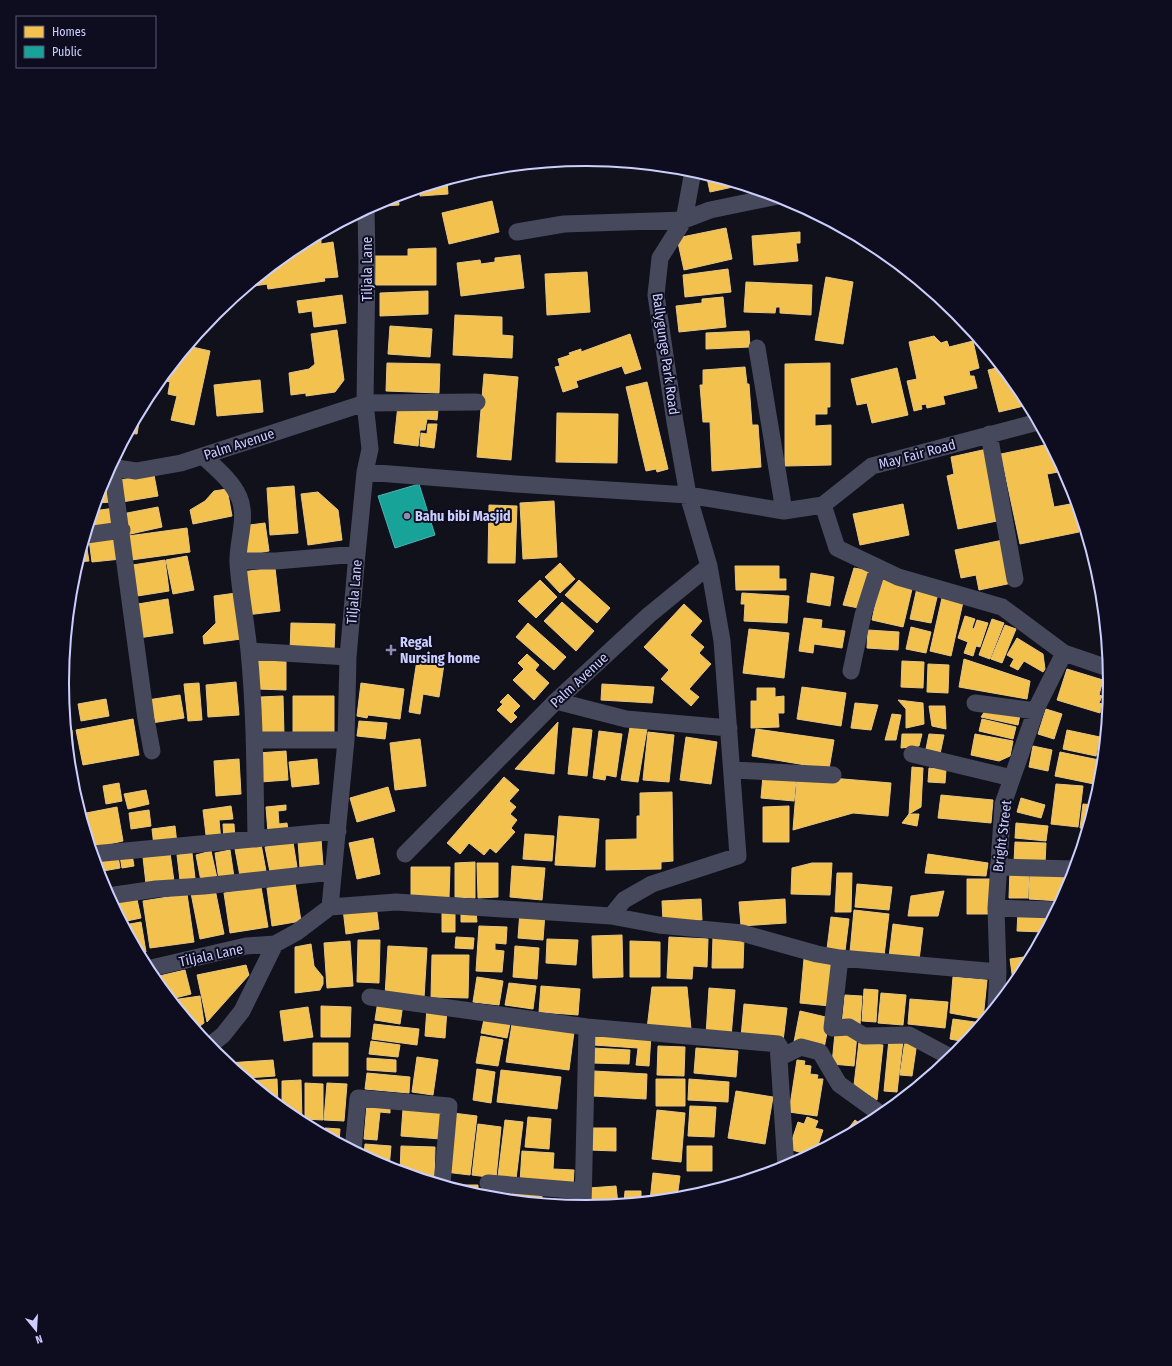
<svg xmlns="http://www.w3.org/2000/svg" width="1172" height="1366" viewBox="0 0 1172 1366" font-family="'Fira Sans Condensed',sans-serif">
	<rect width="100%" height="100%" fill="#11111b"/>
	<path fill="#f2c14e" stroke="#e7c583" d="M712 177V176L742 185 710 192 707 178Z
		M447 180 448 194 420 196V188Z
		M398 195 399 205 370 207 386 199Z
		M492 201 499 232 449 244 442 213Z
		M726 228 732 259 684 270 677 238Z
		M800 232V243H796L798 261 754 265 752 236Z
		M321 237V244L333 242 338 277 324 278 325 281 268 289 267 284 254 286 253 282 295 247 311 239Z
		M436 248V285H372V256H408V249Z
		M520 255 524 288 461 296 457 263 480 260 481 264 495 262V258Z
		M728 269 731 292 685 297 683 275Z
		M587 272 590 312 547 315 545 274Z
		M826 277 853 282 843 344 815 340Z
		M746 282 812 285 811 315 780 313V307H776L775 313 744 312Z
		M428 291V314L380 316V293Z
		M342 295 346 323 314 327 312 311 299 313 297 301Z
		M723 297 726 327 679 332 676 306 702 303V299Z
		M455 315 502 317V335L513 336 512 358 453 355Z
		M390 326 432 329 430 357 388 354Z
		M337 330 344 380 335 392 306 396V393L291 395 289 373 309 369 315 364 311 334Z
		M749 331 750 347 706 349V333Z
		M630 334 641 369 625 374 622 366 576 381 578 387 563 392 555 367 560 366 558 359 570 355 569 353 581 349V352Z
		M934 336 941 343 947 341 949 347 973 341 979 368 969 371 970 376H974L977 388 943 396 945 404 927 408 926 404 921 405 922 409 914 411 907 381 917 379 909 342Z
		M188 346 210 351 194 425 171 420 177 396 168 394 170 382 163 380 164 375Z
		M387 363 440 364 439 393 386 391Z
		M830 363V407H827V414H815V426L831 425V465L785 466V364Z
		M745 367 747 384H749L752 425H758L761 467 712 471 710 422H703L700 385H703V370Z
		M1001 367 1022 392 1028 405 999 412 988 370Z
		M897 368 908 415 872 423 867 403 857 405 851 379Z
		M484 374 518 377 511 460 477 457Z
		M260 380 263 412 217 416 214 385Z
		M647 382 668 469 657 472 656 469 646 471 626 387Z
		M398 405 438 409 437 420 427 419 425 430H420L418 446 394 443Z
		M141 410 137 434 128 433Z
		M557 413 618 414 617 463 556 462Z
		M428 424H437L434 448 420 446 421 433 427 434Z
		M1049 444 1064 471 1047 474 1054 507 1076 503 1081 519 1077 520 1079 532 1020 544 1001 454Z
		M987 449 1002 520 958 529 947 476 954 474 951 457Z
		M109 469 113 502 96 503 102 482Z
		M154 475 158 496 122 502 119 480Z
		M294 486 298 533 270 535 267 488Z
		M227 489 232 516 193 524 190 510 205 501 214 491Z
		M318 492 338 510 342 540 308 545 301 494Z
		M554 501 557 557 523 559 520 503Z
		M903 504 909 535 860 545 853 514Z
		M489 505 517 506 515 563H488Z
		M158 507 162 527 126 535 122 514Z
		M115 508 118 527 87 532 93 511Z
		M265 523 269 551 246 555 242 526Z
		M187 528 190 552 131 560 128 536Z
		M118 536 121 559 92 562 89 539Z
		M85 537 89 561 78 562Z
		M1003 540 1012 583 979 590 976 575 961 578 955 550Z
		M187 556 194 590 173 594 166 560Z
		M165 560 169 591 131 597 126 566Z
		M560 563 575 579 560 593 545 577Z
		M735 566H779V579H786V590H736Z
		M275 568 280 611 246 615 241 572Z
		M854 568 870 571 864 609 843 605Z
		M811 573 834 577 830 606 807 602Z
		M881 578 913 585 903 627 872 620Z
		M540 580 557 597 536 618 518 601Z
		M579 580 610 608 597 623 565 595Z
		M917 588 938 593 931 623 910 619Z
		M236 593 241 639 204 644 203 636 216 623 214 596Z
		M742 593 789 596 787 623 744 621 745 604H741Z
		M942 598 963 602 951 656 930 651Z
		M168 599 173 633 138 638 132 605Z
		M562 602 594 631 576 651 544 621Z
		M684 604 702 621 690 635 704 647 699 653 711 664 689 689 699 697 691 706 661 679 669 670 644 647Z
		M965 616 975 619 972 628 974 629 977 620 988 623 980 647 976 646 973 656 964 653 968 642 958 638Z
		M804 618 822 620 821 628 845 631 842 648 814 644 813 653 799 651Z
		M992 619 1004 623 990 659 979 655Z
		M291 623 335 624 334 652 290 651Z
		M528 623 566 657 554 670 516 637Z
		M1005 625 1016 629 1002 663 991 659Z
		M911 627 931 632 926 653 906 649Z
		M749 629 789 633 784 678 743 673Z
		M868 630 899 632 898 650 867 648Z
		M1017 638 1043 654 1045 669 1043 672 1024 661 1018 670 1010 666 1014 659 1007 655Z
		M527 654 539 665 535 670 549 683 534 700 513 680 524 669 518 663Z
		M964 659 1030 681 1027 699 959 687Z
		M257 660 286 661V690L257 689Z
		M417 660 444 664 439 697 423 694 420 714 409 712Z
		M64 661H66L68 701H64L62 683Z
		M902 661 924 662 923 688 901 687Z
		M928 664 949 665 948 693 927 692Z
		M1067 669 1103 680 1099 695 1102 696 1099 703 1102 704 1100 713 1057 700Z
		M236 682 239 715 208 717 206 685Z
		M199 683 202 720 188 721 184 684Z
		M361 683 404 689 400 719 368 715 367 718 357 716Z
		M602 684 654 687 652 703 601 700Z
		M802 687 846 693 841 726 797 719Z
		M757 688H775V697L784 696V713H778L779 727 751 728V701H757Z
		M508 694 520 706 513 713 517 717 511 723 497 710 503 704 500 702Z
		M180 695 184 718 145 724 141 701Z
		M283 696 284 735H260V697Z
		M293 696H334V736H293Z
		M106 699 109 716 81 721 78 704Z
		M898 700 923 703 924 724 906 728V709Z
		M855 703 878 705 871 730 851 728Z
		M929 706H945L946 729 932 726Z
		M1046 709 1062 714 1054 739 1038 734Z
		M985 711 1020 715 1018 725 981 717Z
		M892 714 901 715 896 740H885Z
		M133 719 139 755 83 765 76 730Z
		M982 719 1016 727 1013 739 979 731Z
		M359 721 387 723 385 739 357 736Z
		M558 722 554 774 515 769Z
		M630 727 647 729 638 782 621 780Z
		M573 728 592 730 587 776 568 774Z
		M756 729 834 740 829 769 752 756Z
		M72 730 75 772 71 773 67 731Z
		M1067 730 1100 737 1096 756 1063 749Z
		M599 731 622 734 616 777 606 775 605 780 593 778Z
		M648 732 674 735 669 782 643 780Z
		M902 734H922L919 746 901 748Z
		M929 734 944 735 940 754 926 749Z
		M975 734 1013 741 1010 756 999 761 971 755Z
		M686 737 717 742 711 784 680 780Z
		M420 739 426 786 395 790 390 743Z
		M1033 746 1052 750 1048 771 1029 767Z
		M286 751 288 780 260 782 258 753Z
		M1060 752 1099 760 1094 784 1055 776Z
		M239 759 241 794 216 796 214 761Z
		M317 759 319 784 292 787 289 762Z
		M912 767 923 768 921 807 909 814Z
		M929 768 946 770 945 783 928 782Z
		M763 776 796 779 794 801 761 798Z
		M504 777 519 790 509 801 516 807 510 814 517 820 511 828 515 832 496 853 490 848 484 855 469 843 460 854 447 843Z
		M819 777 891 783 888 816 853 813 793 830 797 779Z
		M119 783 122 801 106 804 103 786Z
		M1056 784 1083 786 1078 827 1051 824Z
		M388 787 395 811 357 822 350 798Z
		M146 790 149 804 128 809 124 794Z
		M672 792 673 861 661 862V869L606 870V840L637 839V816H640V793Z
		M941 795 993 800 991 823 938 818Z
		M1021 798 1045 805 1041 818 1017 812Z
		M1083 804 1094 805 1087 829 1080 828Z
		M286 805V810L278 811 279 824 287 823 288 830 268 832 266 807Z
		M231 806 233 819 219 820 221 841 207 843 203 810Z
		M789 806V842H763V807Z
		M117 807 123 841 91 848 81 814Z
		M149 810 151 826 131 829 129 813Z
		M909 814H919L917 826 902 823Z
		M559 816 599 819 595 867 555 865Z
		M1016 823 1048 826 1046 841 1015 838Z
		M223 824H234L235 840 224 841Z
		M175 826 177 844 154 846 152 829Z
		M525 834 554 836 552 861 523 859Z
		M373 838 380 874 357 879 349 843Z
		M321 839 323 865 300 868 298 841Z
		M293 842 297 867 270 872 265 847Z
		M1015 842 1046 843 1045 863 1014 862Z
		M261 844 266 871 240 876 235 849Z
		M230 850 234 877 219 880 215 853Z
		M211 851 217 878 201 881 196 855Z
		M170 853 174 881 146 884 143 857Z
		M192 853 195 878 180 880 177 855Z
		M132 854 134 866 122 868 120 856Z
		M928 854 988 863 986 876 925 873Z
		M118 856 120 868 103 871 101 859Z
		M475 862V898L455 897V863Z
		M477 863H498V897L478 898Z
		M812 863H832L830 895 791 894 792 868Z
		M512 866 545 868 542 900 510 897Z
		M411 867H450L449 898 411 897Z
		M1010 869H1029L1028 898H1009Z
		M837 873H852L851 912H835Z
		M1030 873 1073 874 1061 901 1029 899Z
		M967 879H993L992 914H967Z
		M295 883 301 921 272 926 267 888Z
		M857 884 892 887 889 910 855 907Z
		M261 887 268 927 230 933 224 893Z
		M215 889 224 934 200 939 191 893Z
		M944 891 938 916H908L911 896Z
		M187 894 194 942 150 948 143 901Z
		M136 895 141 918 122 922 111 900Z
		M701 899 702 920 663 922 662 901Z
		M785 899 786 923 741 926 739 902Z
		M376 905 379 929 346 934 343 909Z
		M854 910 889 914 884 956 850 952Z
		M461 911H476L477 922H461Z
		M520 911 545 913 543 940 518 938Z
		M1018 911 1048 912V925L1044 932 1017 931Z
		M442 912H455V932H442Z
		M831 917 849 919 845 951 827 949Z
		M141 922 146 952 139 953 124 925Z
		M893 924 923 928 919 960 889 957Z
		M479 926 507 927 506 944 495 943V950L504 951 502 972 476 971Z
		M622 935 623 977 593 978 592 936Z
		M713 936 744 937 743 968H712Z
		M456 937 474 938 473 949 455 948Z
		M669 937 708 939 707 967 693 966 692 979 667 978Z
		M547 939 578 940 576 965 546 963Z
		M358 940H380L379 983 357 982Z
		M350 941 353 986 327 988 324 943Z
		M630 941 660 942V977H630Z
		M311 944 314 966 323 977V984L320 990 295 993V947Z
		M388 946 427 948 424 998 385 996Z
		M515 946 539 948 537 979 513 977Z
		M432 955H469L468 998 431 997Z
		M1031 956 1022 974 1015 982 1013 981 1010 959Z
		M804 959 834 962 830 1006 800 1003Z
		M246 965 249 975 207 1022 197 975Z
		M185 970 191 994 171 999 155 977Z
		M477 977 503 981 499 1005 473 1002Z
		M953 977 987 980 983 1019 950 1013Z
		M509 983 536 986 533 1009 505 1005Z
		M541 986 580 989 578 1015 539 1012Z
		M652 987H687L691 1029H647Z
		M709 988 735 990 731 1037 706 1035Z
		M864 989 878 990 876 1022 862 1021Z
		M881 993 906 995 903 1025 878 1023Z
		M845 995 862 996 860 1025 842 1024Z
		M200 996 204 1023 196 1029 172 1000Z
		M910 999 948 1002 945 1028 908 1024Z
		M378 1001 403 1004 400 1024 375 1020Z
		M744 1004 787 1008 783 1041 741 1037Z
		M321 1006 351 1007 350 1037H321Z
		M308 1007 313 1037 284 1041 280 1011Z
		M427 1008 447 1009 445 1038 425 1036Z
		M800 1011 830 1018 824 1048 794 1042Z
		M485 1015 511 1019 507 1038 481 1033Z
		M953 1019 982 1023 966 1042 950 1039Z
		M374 1024 419 1029 417 1045 372 1039Z
		M512 1024 574 1032 569 1070 506 1062Z
		M594 1031 651 1035 649 1066 636 1065 638 1048 593 1045Z
		M835 1033 857 1035 854 1066 832 1064Z
		M481 1036 503 1040 498 1066 476 1063Z
		M889 1039 903 1040 897 1092 884 1091Z
		M905 1040 917 1042 912 1076 900 1075Z
		M371 1041 400 1045 398 1057 369 1054Z
		M859 1042 883 1045 877 1100 854 1085Z
		M313 1043H348V1076H313Z
		M658 1046 685 1047 684 1076 657 1075Z
		M593 1048 630 1050 629 1064 592 1063Z
		M696 1048 738 1051 736 1077 694 1073Z
		M417 1057 438 1060 433 1095 412 1092Z
		M367 1058 396 1060V1072L367 1070Z
		M273 1060 275 1076 246 1078 227 1063Z
		M797 1060 805 1061 804 1065 811 1066 810 1074 818 1075 817 1079H823L817 1116 789 1112Z
		M477 1069 495 1072 491 1103 473 1100Z
		M501 1070 561 1077 557 1109 497 1102Z
		M594 1071 647 1074 646 1099 593 1096Z
		M367 1073 410 1077 409 1093 365 1089Z
		M277 1079 278 1105 248 1081Z
		M656 1079H685V1106H656Z
		M689 1079 729 1082 728 1102 688 1100Z
		M917 1079 922 1082 910 1092Z
		M301 1080 302 1121H298L282 1108V1081Z
		M305 1083 323 1084V1120L305 1119Z
		M327 1083 347 1084 344 1121 324 1120Z
		M736 1091 773 1097 765 1144 728 1138Z
		M367 1104 390 1105V1113L380 1112 377 1140 364 1139Z
		M690 1106 716 1107 714 1137 688 1136Z
		M403 1109 443 1112 441 1139 401 1136Z
		M657 1110 685 1113 681 1162 652 1159Z
		M453 1113 477 1116 470 1175 445 1172Z
		M528 1117 551 1119 549 1149 525 1147Z
		M807 1117 818 1121 815 1128 823 1130 816 1151 809 1155 789 1149 798 1122 804 1124Z
		M505 1120 523 1122 516 1179 498 1176Z
		M855 1120 863 1126 841 1138Z
		M478 1124 501 1127 496 1178 472 1175Z
		M325 1128 340 1129 339 1142 325 1135Z
		M589 1128H616V1151L589 1150Z
		M365 1144 391 1146 389 1168 364 1156Z
		M401 1146 435 1147 434 1182 400 1172Z
		M687 1146H712V1171H687Z
		M522 1151 554 1153 553 1169 574 1170 573 1185 520 1182Z
		M653 1173 680 1176 677 1198 650 1201Z
		M443 1185H478V1195Z
		M616 1186 618 1204 591 1207 589 1188Z
		M625 1191H641V1202L624 1203Z
		M542 1192V1203L512 1200V1193Z
		M485 1193H510V1200L485 1197Z
		M569 1201 570 1205 547 1203V1202Z"/>
	<path fill="#17a398" stroke="#4db0b7" d="M419 484 435 535 395 548 378 496Z"/>
	<g fill="none" stroke-linecap="round" stroke-linejoin="round">
		<path stroke="#46485c" stroke-width="17" d="M517 232 564 224 684 220 693 171
			M757 348 784 511
			M989 434 1015 579
			M203 456C216 468 232 481 239 497 248 518 237 542 238 563 240 593 246 621 249 651 255 713 255 776 256 839
			M110 467 136 471 181 463 365 403 477 402
			M112 467 146 719 152 751
			M365 472 516 484 688 495 784 511 823 505 872 466 1038 422
			M823 505 837 548 898 577 1002 607 1064 653 1108 668
			M86 535 122 530
			M238 561H276L357 554
			M249 651 348 657
			M851 671 863 615 878 568
			M556 701 626 719 729 728
			M975 703 1036 711
			M254 740H346
			M912 754 1012 778
			M733 770 833 775
			M93 854 338 831
			M405 854 556 701 649 615 709 566 688 495 675 422 656 295 660 258 684 220 710 210 778 196
			M998 867 1075 869
			M108 896 156 889 204 886 333 872
			M330 907 396 902 611 916 659 925 742 933 817 954 840 958 998 972
			M996 908 1056 910
			M611 916 624 900 652 884 738 856 722 641 709 566
			M840 958 832 1028 849 1027 864 1036 909 1035 952 1058
			M147 969 246 946 275 944
			M370 997 587 1027 778 1044
			M996 1006 998 972 996 908 1003 804 1037 707 1064 653
			M778 1044 785 1055 801 1047 820 1052 839 1084 882 1115
			M778 1044 786 1167
			M209 1046 223 1035 242 1011 275 944 297 932 330 907 346 740 348 657 357 554 365 472 370 449 365 403 367 262 366 209
			M353 1150 358 1098 449 1106 442 1184
			M488 1183 583 1191
			M583 1207 587 1027"/>
	</g>
	<g fill="#8b8caf" stroke="#0d0d1f" stroke-width="1.5">
		<circle cx="407" cy="516" r="4"/>
		<path d="M389 644h4v4h4v4h-4v4h-4v-4h-4v-4h4z"/>
	</g>
	<g text-anchor="middle" stroke-width="4" stroke-linejoin="round" paint-order="stroke">
		<g font-size="14" fill="#cccefe" stroke="#0d0d1f">
			<text transform="translate(367 269) rotate(-90)" y="5">Tiljala Lane</text>
			<text transform="translate(666 354) rotate(82)" y="5">Ballygunge Park Road</text>
			<text transform="translate(239 444) rotate(-18)" y="5">Palm Avenue</text>
			<text transform="translate(917 454) rotate(-15)" y="5">May Fair Road</text>
			<text transform="translate(354 592) rotate(-85)" y="5">Tiljala Lane</text>
			<text transform="translate(579 680) rotate(-43)" y="5">Palm Avenue</text>
			<text transform="translate(1002 836) rotate(-83)" y="5">Bright Street</text>
			<text transform="translate(211 955) rotate(-12)" y="5">Tiljala Lane</text>
		</g>
		<g font-size="14" font-weight="bold" fill="#cccefe" stroke="#0d0d1f" text-anchor="start">
			<text x="415" y="521">Bahu bibi Masjid</text>
			<text x="400" y="647">Regal<tspan x="400" dy="16">Nursing home</tspan></text>
		</g>
	</g>
	<path d="M0 0H1172V1366H0ZM69 683a517 517 0 1 1 1034 0a517 517 0 1 1-1034 0Z" fill="#0d0d1f" fill-rule="evenodd"/>
	<path fill="none" stroke="#cccefe" stroke-width="2" d="M69 683a517 517 0 1 1 1034 0a517 517 0 1 1-1034 0Z"/>
	<rect x="16" y="16" width="140" height="52" fill="#0d0d1f" stroke="#595a78"/>
	<rect x="24" y="26" width="20" height="12" fill="#f2c14e" stroke="#595a78"/>
	<text x="52" y="36" font-size="12" fill="#cccefe">Homes</text>
	<rect x="24" y="46" width="20" height="12" fill="#17a398" stroke="#595a78"/>
	<text x="52" y="56" font-size="12" fill="#cccefe">Public</text>
	<g transform="translate(36 1330) rotate(162)" stroke="#0d0d1f" stroke-width="3" paint-order="stroke">
	<path d="M0-3L7 15L0 10L-7 15Z" fill="#cccefe"/>
	<text y="-6" font-size="11" font-weight="bold" text-anchor="middle" fill="#cccefe">N</text>
	</g>
</svg>
